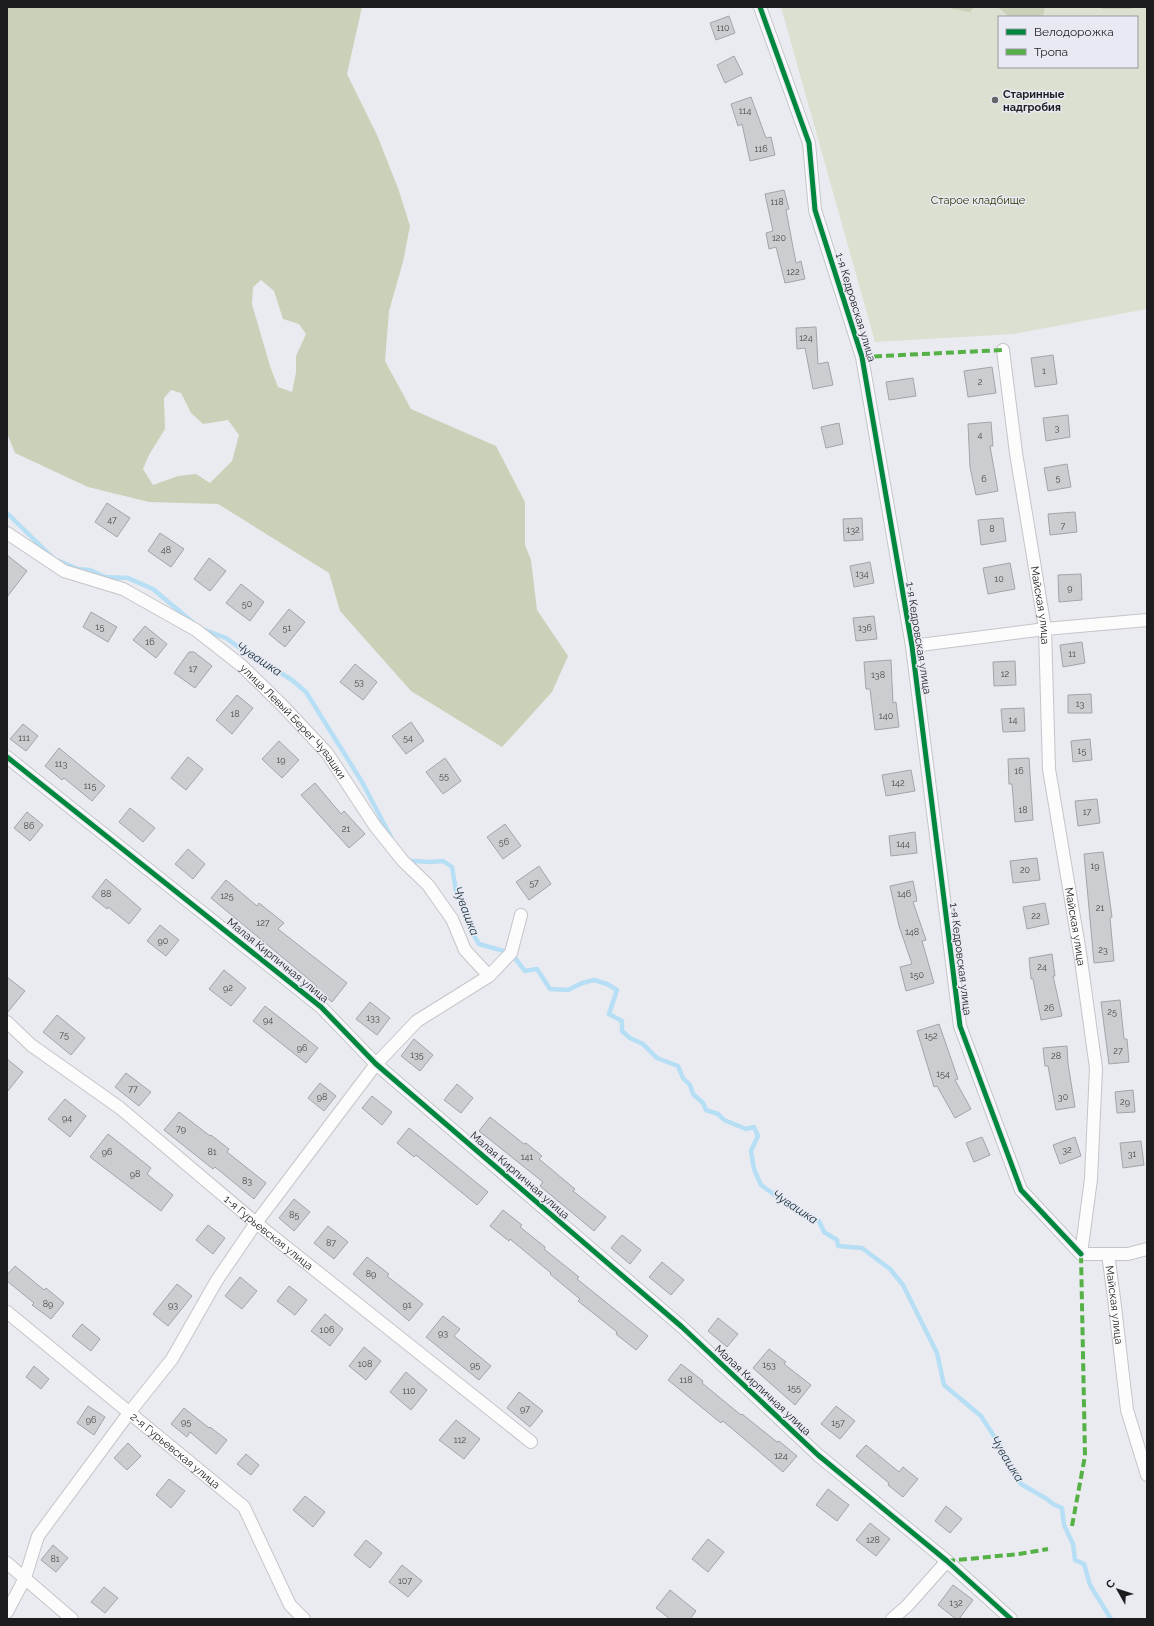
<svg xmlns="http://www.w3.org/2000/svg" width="1154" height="1626" viewBox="0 0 1154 1626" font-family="Raleway,sans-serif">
	<rect width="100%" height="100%" fill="#eaebf0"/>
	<path fill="#dbe1d1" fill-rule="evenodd" d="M781 7H1147V309L1014 334 875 342ZM999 17H1137V67H999Z"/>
	<path fill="#c9d2b8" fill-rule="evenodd" d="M7 7H362L347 74 377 135 398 188 410 226 403 262 389 311 385 361 411 409 496 446 525 502V545L531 560 537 610 568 656 552 692 502 747 411 691 340 611 329 573 218 504 149 502 88 487 15 453 7 433ZM261 280 274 291 283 319 299 324 306 334 296 356V372L292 392 278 387 270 366 252 304 253 287ZM171 390 181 393 191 413 203 424 228 420 239 435 232 461 210 483 196 474 178 476 153 485 143 469 149 455 165 429 164 398Z
		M952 7H974L970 12 952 9Z
		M998 7H1045L1043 17H1009Z
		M1100 7H1134L1132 9H1102Z"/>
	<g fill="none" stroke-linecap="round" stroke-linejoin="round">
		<path stroke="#b6def4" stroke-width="4.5" d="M7 513 54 559 78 569 90 570 105 577 128 578 153 589 196 625
			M202 629 226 638 240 648 292 680 306 692 362 782 392 839
			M407 860 412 861 431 862 443 861 452 867 456 891 463 901 473 934 479 944 511 953 525 971 537 969 550 989 568 990 582 983 594 980 607 984 617 990 609 1014 622 1021V1031L630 1038 643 1044 657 1058 678 1066 683 1078 690 1085 693 1094 703 1103 706 1110 718 1114 724 1120 746 1129 754 1127 758 1136 751 1151 754 1169 761 1185 799 1212 819 1221 824 1232 837 1240 838 1246 862 1248 890 1269 903 1285 937 1353 944 1385 981 1416 1001 1447 1009 1465 1021 1484 1047 1499 1053 1504 1062 1508 1064 1525 1073 1544 1075 1560 1084 1564 1090 1585 1111 1619"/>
	</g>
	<path fill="#cccdd1" stroke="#a4a4a8" d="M729 16 735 33 716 40 710 23Z
		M734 56 743 74 725 83 717 65Z
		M751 97 766 138 771 137 775 155 750 161 742 124 738 126 731 104Z
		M784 190 789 209 786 210 796 263 801 261 805 279 785 283 776 247 769 249 766 233 773 231 765 194Z
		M816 327 818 364 828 362 833 385 813 389 805 348 797 349 796 328Z
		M1053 355 1057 384 1035 387 1031 358Z
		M992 367 996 393 968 397 964 371Z
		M913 378 916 396 889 400 886 382Z
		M1068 415 1070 437 1046 441 1043 418Z
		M991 422 993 446H990L998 491 976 495 970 467 968 424Z
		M839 423 843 444 826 448 821 427Z
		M1067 464 1071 487 1048 491 1044 468Z
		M107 503 130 518 117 537 95 522Z
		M1075 512 1077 532 1050 535 1048 514Z
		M862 518 863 540 844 541 843 519Z
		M1003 518 1006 541 981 545 978 520Z
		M160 533 184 549 171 567 148 551Z
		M7 555 27 571 7 597Z
		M209 558 226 571 210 591 194 579Z
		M870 562 874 583 854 587 850 566Z
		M1010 563 1015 589 988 594 983 568Z
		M1081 574 1082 600 1059 602 1058 575Z
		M241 584 264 602 250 621 226 603Z
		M289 609 305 622 285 647 269 634Z
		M91 612 117 627 108 642 83 627Z
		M874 616 877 639 856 641 853 618Z
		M145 626 167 644 156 658 133 640Z
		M1082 642 1085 663 1063 667 1060 645Z
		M189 652H194L212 666 195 688 174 673Z
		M891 660 893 703 896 702 899 727 875 730 870 689H866L864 662Z
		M1015 661 1016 685 994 686 993 662Z
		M355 664 377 682 363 700 340 682Z
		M1091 694 1092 713H1068V695Z
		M237 695 253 708 232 734 216 720Z
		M1024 708 1025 731 1003 732 1001 709Z
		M411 722 424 741 406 754 392 736Z
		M23 724 38 736 26 751 10 739Z
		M1090 739 1092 760 1073 762 1071 741Z
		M279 741 299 760 282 778 262 759Z
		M59 748 105 786 92 801 64 778 62 780 45 766Z
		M188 757 203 769 186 790 171 778Z
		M445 758 461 781 443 794 426 772Z
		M1029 758 1033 820 1015 822 1012 784H1009L1008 759Z
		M911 770 915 791 886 796 882 775Z
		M315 783 341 814 344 811 365 834 349 848 301 795Z
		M1097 799 1100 823 1078 826 1075 801Z
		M130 808 155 828 143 842 119 822Z
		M27 812 43 825 30 841 14 828Z
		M505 824 521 846 503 859 487 837Z
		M915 832 917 853 891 856 889 836Z
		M188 849 205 864 193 879 175 864Z
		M1103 852 1112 917 1110 918 1114 961 1094 963 1084 854Z
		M1037 858 1040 880 1013 883 1010 861Z
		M539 866 551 884 529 900 516 882Z
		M106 879 141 909 129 924 108 907 107 909 92 897Z
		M226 880 257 906 259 903 284 923 278 929 347 983 332 1002 315 988 317 986 211 898Z
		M913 881 917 901 913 902 926 940 922 941 934 983 906 991 900 967 912 964 899 926 890 886Z
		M1045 903 1049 924 1027 929 1023 907Z
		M160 925 179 940 166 956 147 941Z
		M1052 954 1055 976H1053L1062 1016 1041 1020 1033 979H1031L1029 958Z
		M224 970 246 988 231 1006 209 989Z
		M7 977 25 991 7 1013Z
		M1120 1000 1124 1039H1127L1129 1062 1109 1064 1101 1002Z
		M370 1002 390 1018 377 1035 356 1019Z
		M265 1006 318 1048 306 1063 253 1021Z
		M57 1015 85 1038 71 1055 43 1032Z
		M939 1024 958 1079 955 1080 971 1109 955 1118 937 1086 934 1087 917 1031Z
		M414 1039 433 1055 420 1071 401 1056Z
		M1067 1046 1068 1064 1075 1107 1056 1110 1048 1066H1045L1043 1048Z
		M7 1059 23 1072 7 1092Z
		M126 1073 151 1092 139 1106 115 1087Z
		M320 1083 336 1096 324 1111 308 1098Z
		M457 1084 473 1098 461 1113 444 1100Z
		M1133 1090 1135 1112 1117 1113 1115 1092Z
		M372 1096 392 1112 382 1125 362 1108Z
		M65 1099 86 1116 70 1137 48 1119Z
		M179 1112 210 1136 211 1135 229 1149 227 1152 266 1183 254 1199 215 1167 213 1169 164 1130Z
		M490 1117 524 1144 526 1143 542 1156 539 1159 575 1189 573 1191 606 1217 594 1231 540 1186 543 1182 479 1131Z
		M409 1128 488 1192 477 1205 416 1155 414 1157 397 1143Z
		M108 1134 151 1168 147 1174 173 1195 161 1211 90 1157Z
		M982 1137 990 1155 974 1162 966 1143Z
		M1075 1137 1081 1156 1060 1164 1053 1145Z
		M1141 1141 1144 1165 1123 1168 1120 1143Z
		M294 1199 310 1212 294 1231 279 1218Z
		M503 1210 522 1225 520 1227 545 1247 544 1249 579 1277 577 1279 648 1336 636 1350 616 1334 617 1332 578 1301 580 1299 550 1274 551 1273 510 1239 509 1241 490 1226Z
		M208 1225 225 1238 213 1254 196 1240Z
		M328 1226 348 1242 334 1259 314 1243Z
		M622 1235 641 1250 630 1264 611 1248Z
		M367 1257 389 1274 387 1276 423 1304 409 1321 353 1274Z
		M662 1262 684 1280 671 1295 649 1277Z
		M15 1266 44 1290 46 1288 64 1303 51 1319 32 1305 34 1303 7 1281V1275Z
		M240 1277 257 1291 242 1309 225 1296Z
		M177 1284 192 1296 168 1326 153 1314Z
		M289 1286 307 1300 295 1315 277 1301Z
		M325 1314 343 1329 330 1346 311 1331Z
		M443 1316 460 1329 454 1336 491 1366 479 1380 426 1337Z
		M718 1318 738 1334 727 1347 708 1331Z
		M82 1324 100 1339 91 1351 72 1336Z
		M364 1347 381 1361 366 1380 349 1366Z
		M769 1349 786 1362 784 1364 811 1385 795 1405 753 1368Z
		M681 1364 703 1381 702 1383 741 1415 742 1414 777 1442 779 1441 797 1456 783 1472 723 1421 721 1423 668 1380Z
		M34 1366 49 1379 41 1389 26 1377Z
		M406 1372 427 1390 411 1410 390 1392Z
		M519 1392 543 1411 530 1427 507 1408Z
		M88 1406 105 1417 94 1435 77 1423Z
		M836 1406 855 1421 840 1439 821 1424Z
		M184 1408 209 1428 210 1427 227 1440 216 1454 190 1432 187 1437 171 1424Z
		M456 1420 480 1439 464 1459 439 1440Z
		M128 1443 141 1456 127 1470 114 1458Z
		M866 1445 899 1472 903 1467 918 1479 903 1497 888 1485 889 1483 856 1456Z
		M246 1454 259 1465 251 1475 237 1464Z
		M169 1479 185 1491 171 1508 156 1495Z
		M828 1489 849 1505 837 1521 816 1505Z
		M305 1496 325 1512 313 1527 293 1510Z
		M946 1506 962 1519 950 1533 935 1521Z
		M870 1523 890 1539 876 1556 856 1540Z
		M708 1539 724 1552 708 1572 692 1559Z
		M366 1540 382 1553 370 1568 354 1555Z
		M53 1545 68 1558 56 1572 41 1560Z
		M402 1565 422 1581 408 1597 389 1582Z
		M953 1585 973 1600 959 1619H956L938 1605Z
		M104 1587 118 1598 105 1613 91 1602Z
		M670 1590 696 1611 690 1619H670L656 1608Z"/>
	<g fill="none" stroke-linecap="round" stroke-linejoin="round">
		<g stroke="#c4c5c9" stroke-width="14">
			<g id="minor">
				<path d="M760 7 809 143 815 210 862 357 912 646 960 1026 1021 1190 1081 1254"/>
				<path id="s1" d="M1003 350 1016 453 1045 629 1049 769 1080 953 1096 1068 1091 1179 1081 1254H1108L1114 1298 1127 1410 1147 1475"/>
				<path id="s2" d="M7 533 64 571 123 589 196 630 242 666 282 705 327 753 375 826 403 861 428 885 452 919 465 950 489 976"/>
				<path d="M912 646 1045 629 1147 620"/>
				<path d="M7 757 321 1007 376 1064 682 1327 818 1455 947 1561 1011 1619"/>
				<path id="s3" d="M7 1022 31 1045 120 1108 256 1223 531 1442"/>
				<path d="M1108 1254H1128L1147 1249"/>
				<path id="s4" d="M7 1312 244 1507 290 1605 304 1619"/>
				<path d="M7 1563 72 1619"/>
				<path d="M7 1612 25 1578 38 1536 129 1413 172 1359 217 1280 256 1223 376 1064 417 1021 489 976 511 953 521 915"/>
				<path d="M892 1619 907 1606 947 1561"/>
			</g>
		</g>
		<use href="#minor" stroke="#fcfcfd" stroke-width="12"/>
		<path stroke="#55b145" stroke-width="4" stroke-dasharray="8 4" stroke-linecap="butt" d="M862 357 1003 350
			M1072 1526 1085 1456 1081 1254
			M947 1561 1019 1554 1048 1549"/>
		<g stroke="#e8e9f2" stroke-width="8">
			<path id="cycleway" d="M760 7 809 143 815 210 862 357 912 646 960 1026 1021 1190 1081 1254
				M7 757 321 1007 376 1064 682 1327 818 1455 947 1561 1011 1619"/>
		</g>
		<use href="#cycleway" stroke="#00873e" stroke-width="5"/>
	</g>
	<circle fill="#656569" stroke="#e8e9f2" stroke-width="1.5" cx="995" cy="100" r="4"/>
	<g text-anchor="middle" stroke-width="3" stroke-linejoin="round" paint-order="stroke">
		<g font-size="9" fill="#49494c">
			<text x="723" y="31">110</text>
			<text x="745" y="114">114</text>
			<text x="761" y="152">116</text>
			<text x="777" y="205">118</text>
			<text x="779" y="241">120</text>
			<text x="793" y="275">122</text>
			<text x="806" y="341">124</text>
			<text x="1044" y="374">1</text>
			<text x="980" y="385">2</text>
			<text x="1057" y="431">3</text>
			<text x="980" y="438">4</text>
			<text x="1058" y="481">5</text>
			<text x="984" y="482">6</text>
			<text x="112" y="523">47</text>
			<text x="1063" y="529">7</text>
			<text x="992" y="532">8</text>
			<text x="853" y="533">132</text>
			<text x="166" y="553">48</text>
			<text x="862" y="577">134</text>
			<text x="999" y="582">10</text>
			<text x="1070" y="591">9</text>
			<text x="247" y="607">50</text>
			<text x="100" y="630">15</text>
			<text x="287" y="631">51</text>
			<text x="865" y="631">136</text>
			<text x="150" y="645">16</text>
			<text x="1072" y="657">11</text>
			<text x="193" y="672">17</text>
			<text x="1005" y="677">12</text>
			<text x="878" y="678">138</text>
			<text x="359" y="685">53</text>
			<text x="1080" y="707">13</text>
			<text x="235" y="717">18</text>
			<text x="886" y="719">140</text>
			<text x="1013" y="723">14</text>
			<text x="24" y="741">111</text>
			<text x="408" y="741">54</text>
			<text x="1082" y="754">15</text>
			<text x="281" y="763">19</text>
			<text x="61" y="767">113</text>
			<text x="1019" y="774">16</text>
			<text x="444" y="779">55</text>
			<text x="898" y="786">142</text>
			<text x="90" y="789">115</text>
			<text x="1023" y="813">18</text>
			<text x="1087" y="815">17</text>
			<text x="29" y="829">86</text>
			<text x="346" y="832">21</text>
			<text x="504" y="845">56</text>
			<text x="903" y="847">144</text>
			<text x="1095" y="869">19</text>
			<text x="1025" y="873">20</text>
			<text x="534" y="886">57</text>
			<text x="106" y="897">88</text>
			<text x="904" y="897">146</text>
			<text x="227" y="899">125</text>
			<text x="1100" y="911">21</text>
			<text x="1036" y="919">22</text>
			<text x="263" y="926">127</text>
			<text x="912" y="935">148</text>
			<text x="163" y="944">90</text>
			<text x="1103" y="953">23</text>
			<text x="1042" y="970">24</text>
			<text x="917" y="978">150</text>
			<text x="228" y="991">92</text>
			<text x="1049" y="1011">26</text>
			<text x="1112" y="1015">25</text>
			<text x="373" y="1021">133</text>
			<text x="268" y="1023">94</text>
			<text x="64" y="1038">75</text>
			<text x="931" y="1039">152</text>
			<text x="302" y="1051">96</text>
			<text x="1118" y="1054">27</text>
			<text x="417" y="1058">135</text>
			<text x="1056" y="1059">28</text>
			<text x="943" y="1077">154</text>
			<text x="133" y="1092">77</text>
			<text x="322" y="1100">98</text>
			<text x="1063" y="1100">30</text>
			<text x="1125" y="1105">29</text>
			<text x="67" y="1121">94</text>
			<text x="181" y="1132">79</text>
			<text x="1067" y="1153">32</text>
			<text x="107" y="1155">96</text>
			<text x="212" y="1155">81</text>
			<text x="1132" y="1157">31</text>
			<text x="527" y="1160">141</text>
			<text x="135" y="1177">98</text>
			<text x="247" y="1184">83</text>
			<text x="294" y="1218">85</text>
			<text x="331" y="1246">87</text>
			<text x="371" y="1277">89</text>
			<text x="48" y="1307">89</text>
			<text x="173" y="1308">93</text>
			<text x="407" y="1308">91</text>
			<text x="327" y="1333">106</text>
			<text x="443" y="1336">93</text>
			<text x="365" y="1367">108</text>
			<text x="475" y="1368">95</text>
			<text x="769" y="1368">153</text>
			<text x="686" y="1383">118</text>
			<text x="794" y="1391">155</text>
			<text x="409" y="1394">110</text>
			<text x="525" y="1412">97</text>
			<text x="91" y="1423">96</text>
			<text x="186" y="1425">95</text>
			<text x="838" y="1426">157</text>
			<text x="460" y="1443">112</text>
			<text x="781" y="1459">124</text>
			<text x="873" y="1543">128</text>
			<text x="55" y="1562">81</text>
			<text x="405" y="1584">107</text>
			<text x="956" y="1606">132</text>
		</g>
		<g font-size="11" font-weight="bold" fill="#1d1d20" stroke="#e8e9f2" text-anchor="start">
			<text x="1003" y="98">Старинные<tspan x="1003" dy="13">надгробия</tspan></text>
		</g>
		<g font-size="11" fill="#2c3900" stroke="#e8e9f2">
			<text x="978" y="204">Старое кладбище</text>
		</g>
		<g font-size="11" fill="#1d1d20" stroke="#e8e9f2">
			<text transform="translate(856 307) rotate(73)" y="4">1-я Кедровская улица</text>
			<text dy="4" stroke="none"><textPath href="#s1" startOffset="258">Майская улица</textPath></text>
			<text transform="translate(919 638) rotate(81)" y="4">1-я Кедровская улица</text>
			<text dy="4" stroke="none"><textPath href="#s2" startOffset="348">улица Левый Берег Чувашки</textPath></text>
			<text dy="4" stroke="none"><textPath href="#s1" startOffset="582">Майская улица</textPath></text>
			<text transform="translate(961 959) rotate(83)" y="4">1-я Кедровская улица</text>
			<text transform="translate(278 960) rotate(39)" y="4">Малая Кирпичная улица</text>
			<text transform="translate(520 1175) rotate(41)" y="4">Малая Кирпичная улица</text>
			<text dy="4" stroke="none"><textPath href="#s3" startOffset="336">1-я Гурьевская улица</textPath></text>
			<text dy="4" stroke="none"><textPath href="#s1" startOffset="990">Майская улица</textPath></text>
			<text transform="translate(763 1390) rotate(43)" y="4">Малая Кирпичная улица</text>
			<text dy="4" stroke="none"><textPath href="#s4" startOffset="218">2-я Гурьевская улица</textPath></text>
		</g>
		<g font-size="12" font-style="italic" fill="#112d39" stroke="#e8e9f2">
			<text transform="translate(259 659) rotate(33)" y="4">Чувашка</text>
			<text transform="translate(466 911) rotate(69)" y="4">Чувашка</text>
			<text transform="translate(795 1207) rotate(33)" y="4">Чувашка</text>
			<text transform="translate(1007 1459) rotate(58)" y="4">Чувашка</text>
		</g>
	</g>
	<rect width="1154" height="1626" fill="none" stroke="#1d1d20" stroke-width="16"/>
	<rect x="998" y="16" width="140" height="52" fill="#e8e9f2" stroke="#97979e"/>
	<rect x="1006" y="29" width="20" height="6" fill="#00873e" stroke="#97979e"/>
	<text x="1034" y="36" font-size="12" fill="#1d1d20">Велодорожка</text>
	<rect x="1006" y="49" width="20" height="6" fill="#55b145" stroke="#97979e"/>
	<text x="1034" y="56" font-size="12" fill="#1d1d20">Тропа</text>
	<g transform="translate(1118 1590) rotate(309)" stroke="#e8e9f2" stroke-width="3" paint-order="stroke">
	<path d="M0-3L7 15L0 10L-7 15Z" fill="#1d1d20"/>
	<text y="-6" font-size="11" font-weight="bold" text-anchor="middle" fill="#1d1d20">С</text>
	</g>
</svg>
